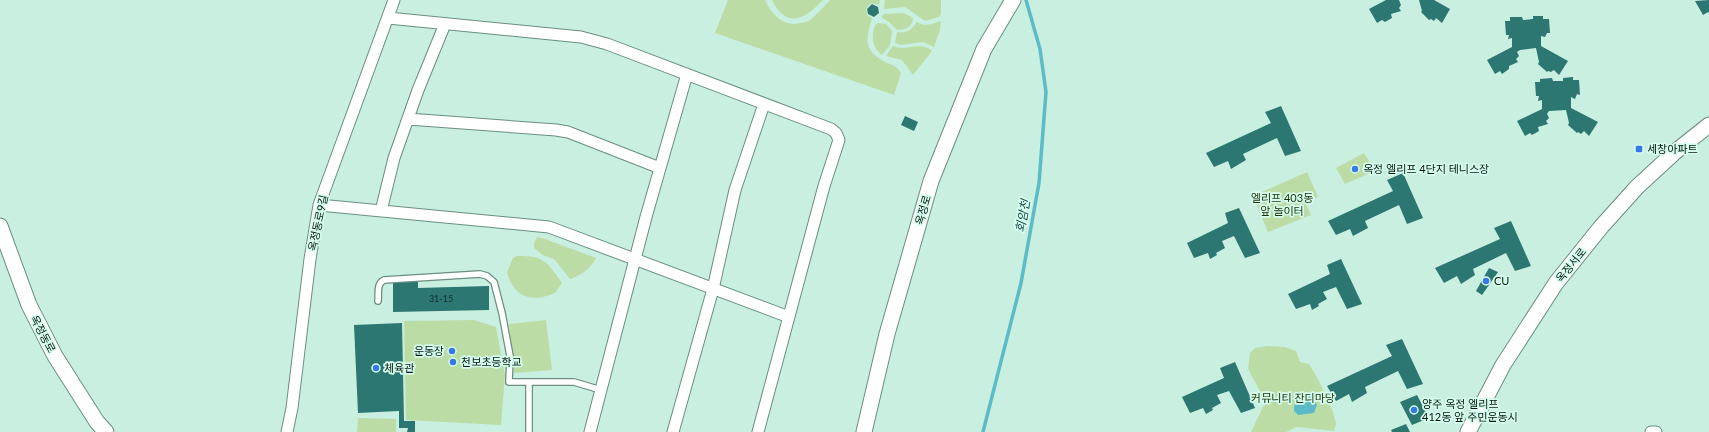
<svg xmlns="http://www.w3.org/2000/svg" width="1709" height="432" viewBox="0 0 1709 432" font-family="Lato,'Noto Sans KR',sans-serif">
	<rect width="100%" height="100%" fill="#c8efe0"/>
	<path fill="#bcdca6" d="M728 0H765C772 15 783 27 801 23 804 22 808 22 810 20 817 15 824 6 830 0H880L879 5 871 3 866 9 867 15 872 18C866 37 863 50 883 61 892 66 895 64 901 73L894 95 715 33Z
		M772 0H823C805 19 787 30 772 0Z
		M885 0H941V14L939 17 925 21 905 7 884 9Z
		M903 13 910 16 913 19C912 27 905 30 897 30L889 22 882 18V16L884 14Z
		M941 21 940 30 934 47 923 42 901 45 895 43 897 32C907 34 912 29 917 22 926 28 932 23 941 21Z
		M878 23 886 24 892 31 890 45 882 55C872 47 871 37 875 25Z
		M893 46C907 52 920 40 932 51L913 75 902 60 886 56Z
		M1364 153 1375 171 1345 184 1336 168Z
		M1307 172 1318 197 1305 202 1311 215 1268 232 1253 196Z
		M537 237 545 239 596 258C590 269 582 275 570 279L554 259 543 255 534 248V243Z
		M517 256C545 256 546 261 562 283L555 293C533 303 513 298 507 272L513 258Z
		M474 320 496 327 505 375 501 425 406 420 404 321Z
		M546 320 552 370 514 373 509 324Z
		M1267 346 1285 347 1296 351 1300 362 1309 364 1319 381 1333 412 1336 424 1334 431 1297 427 1286 432H1251L1264 405 1260 391 1248 369 1250 353 1255 348Z
		M358 418 396 419V432H357Z"/>
	<path fill="#5bbcc7" d="M1306 395H1311L1317 405 1314 413 1298 415 1294 411V406Z"/>
	<g fill="none" stroke-linecap="round" stroke-linejoin="round">
		<path stroke="#5bbcc7" stroke-width="3.5" d="M983 432 1021 283 1039 183 1046 92 1040 49 1026 0"/>
	</g>
	<path fill="#2c7771" d="M1386 0H1399L1401 5 1399 8 1401 11 1391 14 1392 18 1385 22 1382 20 1377 23 1369 9Z
		M1419 0H1434L1450 9 1442 23 1436 18 1434 21 1431 19 1429 20 1421 12 1422 11Z
		M1709 0V13L1708 12 1703 15 1695 1Z
		M872 4 878 7 879 13 874 17 868 14 867 9Z
		M1533 16H1543V19H1549L1550 33H1547L1545 37 1541 36V46L1568 61 1559 75 1554 70 1551 72 1548 71 1547 72 1538 64 1539 62 1536 48 1520 50 1517 52 1519 56 1516 59 1518 62 1509 66V69L1502 74 1500 71 1495 74 1487 60 1512 47V38L1508 39 1509 35H1506L1505 21H1510V17H1522L1523 20 1533 19Z
		M1573 77V80H1579L1580 95 1577 94 1575 99 1571 97V108L1598 122 1589 136 1584 131 1581 134 1578 132 1577 133 1568 125 1569 123 1566 110 1549 111 1547 114 1549 118 1546 121 1548 124 1538 127 1539 131 1532 135 1530 133 1525 136 1517 121 1542 109V100L1538 101 1539 96H1536L1535 82H1540V79L1552 78 1553 81H1563V78Z
		M1281 106 1301 151 1285 156 1277 138 1243 154 1246 160 1231 169 1228 161 1214 167 1206 153 1271 123 1265 112Z
		M905 116 918 122 914 131 901 125Z
		M1403 173 1423 218 1407 224 1399 205 1365 221 1368 228 1353 236 1350 229 1336 235 1328 221 1393 191 1387 180Z
		M1239 208 1260 253 1245 258 1234 236 1222 241 1225 248 1216 253 1217 255 1210 259 1208 253 1194 258 1187 243 1228 223 1225 213Z
		M1511 221 1531 266 1515 271 1506 253 1473 269 1475 275 1461 284 1457 276 1444 283 1435 268 1500 239 1494 228Z
		M1341 259 1362 304 1347 309 1336 287 1323 292 1327 299 1318 304 1319 306 1312 310 1310 304 1296 309 1288 294 1330 274 1327 265Z
		M1489 268 1498 272 1482 295 1476 291Z
		M393 282H418V288L489 286V310L393 312Z
		M402 323 404 421H415V432H407L408 428H399V411L358 413 354 325Z
		M1402 339 1423 384 1407 389 1398 371 1365 387 1367 393 1352 402 1349 394 1336 401 1327 386 1392 356 1386 345Z
		M1235 362 1255 408 1241 413 1229 391 1217 395 1221 403 1212 408 1213 410 1206 414 1203 408 1190 413 1182 397 1224 378 1220 368Z
		M1417 395 1429 418 1412 425 1400 402Z
		M1406 424 1410 432H1392L1391 430Z"/>
	<g fill="none" stroke-linecap="round" stroke-linejoin="round">
		<g stroke="#6a8e81" stroke-width="8">
			<path id="lane" d="M378 301C379 294 376 284 384 280L480 274 487 276 494 282 502 313 510 356 509 382H529
				M529 432V382H574L601 390"/>
		</g>
		<g stroke="#6a8e81" stroke-width="13">
			<path id="street" d="M388 18 581 37 607 44 831 129 836 133 839 140 824 186 758 432
				M408 119 556 130 568 132 660 168
				M319 205 549 227 789 317
				M381 211 394 158 418 90 445 24
				M287 432 292 408 310 259 319 205 394 0
				M590 432 646 217 687 74
				M673 432 713 289 735 190 764 104
				M1651 432H1656"/>
		</g>
		<g stroke="#6a8e81" stroke-width="17">
			<path id="secondary" d="M0 226 29 305 55 356 97 422 106 432
				M864 432 887 334 931 181 984 49 1013 0
				M1468 432 1503 365 1556 283 1601 227 1637 187 1675 152 1709 125"/>
		</g>
		<use href="#lane" stroke="#fff" stroke-width="5.5"/>
		<use href="#street" stroke="#fff" stroke-width="11"/>
		<use href="#secondary" stroke="#fff" stroke-width="15"/>
	</g>
	<g fill="#3778e6" stroke="#d5fded" stroke-width="1.5">
		<rect x="1635" y="145" width="8" height="8" rx="2"/>
		<circle cx="1355" cy="169" r="4"/>
		<circle cx="1486" cy="281" r="4"/>
		<circle cx="452" cy="351" r="4"/>
		<circle cx="453" cy="362" r="4"/>
		<circle cx="376" cy="368" r="4"/>
		<circle cx="1414" cy="410" r="4"/>
	</g>
	<g text-anchor="middle" stroke-width="3.5" stroke-linejoin="round" paint-order="stroke">
		<g font-size="9" fill="#112f2a">
			<text x="441" y="302">31-15</text>
		</g>
		<g font-size="11" fill="#081712" stroke="#d5fded" text-anchor="start">
			<text x="1647" y="153">세창아파트</text>
			<text x="1363" y="173">옥정 엘리프 4단지 테니스장</text>
			<text x="1494" y="285">CU</text>
			<text x="444" y="355" text-anchor="end">운동장</text>
			<text x="461" y="366">천보초등학교</text>
			<text x="384" y="372">체육관</text>
			<text x="1422" y="408">양주 옥정 엘리프<tspan x="1422" dy="13">412동 앞 주민운동시</tspan></text>
		</g>
		<g font-size="11" fill="#20360b" stroke="#d5fded">
			<text x="1282" y="202">엘리프 403동<tspan x="1282" dy="13">앞 놀이터</tspan></text>
			<text x="1293" y="402">커뮤니티 잔디마당</text>
		</g>
		<g font-size="11" fill="#081712" stroke="#d5fded">
			<text transform="translate(923 210) rotate(-74)" y="4">옥정로</text>
			<text transform="translate(318 223) rotate(-78)" y="4">옥정동로9길</text>
			<text transform="translate(1571 265) rotate(-51)" y="4">옥정서로</text>
			<text transform="translate(43 334) rotate(62)" y="4">옥정동로</text>
		</g>
		<g font-size="12" font-style="italic" fill="#1b474c" stroke="#d5fded">
			<text transform="translate(1023 216) rotate(-80)" y="4">회암천</text>
		</g>
	</g>
</svg>
